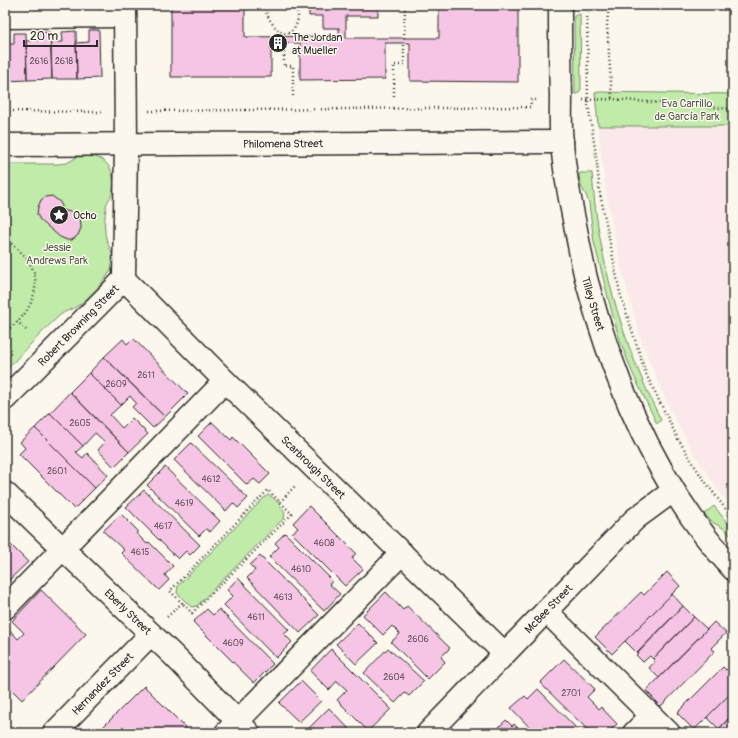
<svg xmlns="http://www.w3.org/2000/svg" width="738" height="738" viewBox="0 0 738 738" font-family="Pangolin,sans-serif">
	<rect width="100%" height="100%" fill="#fbf7ec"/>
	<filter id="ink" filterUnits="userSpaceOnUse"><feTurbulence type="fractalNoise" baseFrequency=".025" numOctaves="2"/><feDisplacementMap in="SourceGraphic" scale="8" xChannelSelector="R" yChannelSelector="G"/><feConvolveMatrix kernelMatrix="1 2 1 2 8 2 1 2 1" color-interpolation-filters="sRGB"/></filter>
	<g filter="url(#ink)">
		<path fill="#fae8ea" d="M598 126H733V509L720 492 692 450 668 405 642 343 621 267 606 191Z"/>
		<path fill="#c0eba8" stroke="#768b6a" d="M580 14 581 89 578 94H575L574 16Z
			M595 92 733 94V126H598Z
			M77 157C83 157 90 156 95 157 112 161 116 179 112 194 110 199 106 202 106 208 105 215 104 224 105 232 106 246 119 257 110 272 102 284 90 297 79 305 73 310 66 310 60 315 41 332 23 353 5 371V164H58L67 163Z
			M580 173H592C598 259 622 343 661 420L657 424 633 374 620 341 611 309 594 242 589 203 586 195 581 186 579 175Z
			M268 495C276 498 282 507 285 514L284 518 197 606 191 607 177 593 178 586 263 499Z
			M714 506 733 530V538L723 528 712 522 704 514Z"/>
		<path fill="#f6c4e4" stroke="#2b2b2b" d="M171 5H245V37L339 36V28H323V16H309V5H306H378V16H346V38H439V5H518V82L410 81V43H385V79L300 80V43L271 44V77H171Z
			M89 30H99L100 78 77 79 76 43 89 42Z
			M76 31 77 79H52L51 42H63L62 32Z
			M50 32 52 79 27 80 26 41 38 40V33Z
			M14 33H26L27 80 5 81V44H14Z
			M52 196 60 202 62 206 61 210 80 214 81 228 78 235 72 240H67L60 237 40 220 37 214 38 207 41 200 45 197Z
			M133 338 188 394 165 417 104 357 123 339 127 344Z
			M104 357 165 417 153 428 132 407 136 403 130 396 121 405 89 373Z
			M89 373 121 405 110 415 122 428 132 418 148 434 129 452 70 392Z
			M70 392 129 452 114 467 98 450 105 442 95 433 83 446 50 413Z
			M50 413 83 446 76 452 83 458 87 453 108 475 95 488 35 428Z
			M212 422 231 440 233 437 270 474 260 484 254 479 247 485 198 436Z
			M35 428 95 488 74 509 19 454 25 448 20 442Z
			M191 443 248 498 238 508 233 503 226 511 174 460Z
			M165 467 220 521 210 532 206 529 199 536 147 485Z
			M144 490 200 545 190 555 186 551 178 559 126 507Z
			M309 506 356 553 352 558 363 569 345 586 292 533 298 528 293 523Z
			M121 514 138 531 136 533 147 544 149 542 173 566 165 575 169 580 159 590 121 553 124 550 103 531Z
			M285 533 333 581 329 584 340 594 324 611 269 557 279 547 275 543Z
			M10 544 28 562 8 581 5 578V549Z
			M260 556 319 615 300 633 247 578 255 570 250 565Z
			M667 572 680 586 612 654 595 637 641 592 644 595Z
			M238 578 289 630 284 634 292 642 276 658 224 605 233 596 227 590Z
			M41 590 86 634 22 700 5 683V627L6 626 18 639 24 633 12 621Z
			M386 592 403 610 407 606 450 648 441 657 445 662 428 679 391 642 400 634 392 626 383 635 363 615Z
			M672 594 683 606 637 653 625 641Z
			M683 606 694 617 653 659 650 656 643 662 636 655Z
			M207 609 213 615 219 609 273 664 254 683 193 622Z
			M694 617 707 629 659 678 649 668 655 661 653 659Z
			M714 622 726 633 711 648 715 651 661 706 646 691Z
			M358 623 378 643 356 664 336 644Z
			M388 648 424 681 409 696 405 693 395 703 364 673Z
			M331 649 391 709 368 731 337 700 347 690 337 681 329 690 310 671Z
			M564 659 595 689 587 697 599 709 601 707 617 724 608 733H591L540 683Z
			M733 663V691L694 730 677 713 723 667 726 670Z
			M301 681 321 701 299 722 279 703Z
			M144 686 191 733H97Z
			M538 689 581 733H535L511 708 525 696 528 699Z
			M733 691V714L719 729 707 717Z
			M329 708 353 733H308L306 731Z
			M733 714V733L731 731 730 733H720L718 730Z
			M506 720 512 726 514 724 522 733H493Z"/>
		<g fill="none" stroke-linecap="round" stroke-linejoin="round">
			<g stroke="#2b2b2b" stroke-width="25">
				<g id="minor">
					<path id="s1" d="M560 5C560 35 560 66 561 96 561 111 560 127 562 142 564 173 571 204 577 235 580 250 583 267 587 282 615 386 659 489 733 569"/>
					<path d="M5 17 125 16"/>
					<path id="s2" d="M5 145 562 142"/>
					<path id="s3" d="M124 279 225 381 504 653"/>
					<path id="s4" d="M5 399 124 279 126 145 125 5"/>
					<path id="s5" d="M5 493 174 656 249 733"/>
					<path d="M5 608 225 381"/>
					<path d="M546 611 669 733"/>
					<path id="s6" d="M54 733 151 634"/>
					<path d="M226 733 402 553"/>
					<path id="s7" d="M428 733 635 519 673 491"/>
					<path d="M634 733 651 716"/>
				</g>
			</g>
			<path stroke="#2b2b2b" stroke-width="2.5" stroke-dasharray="1 3" stroke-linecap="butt" d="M264 5C265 13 274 30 283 33 293 36 299 22 298 14 298 11 296 8 295 5
				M587 5 588 104 596 155 600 193 620 293 646 374 678 439 701 476 733 519
				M609 5 607 24 612 99
				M404 38 405 5
				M284 44V66H293V97
				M394 96V65H404V43
				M583 100 612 99 733 109
				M5 111 102 112
				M149 111 530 107 531 100H538
				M5 239C17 247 33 262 35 277 38 299 23 321 5 331
				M17 321 26 330
				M280 502 295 486
				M167 617 182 603 170 591 268 490 292 514 192 613 182 603"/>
			<use href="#minor" stroke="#fbf7ec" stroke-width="22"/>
		</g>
	</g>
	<defs>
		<g id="building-disc" transform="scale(1)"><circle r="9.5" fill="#2b2b2b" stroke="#fbf7ec"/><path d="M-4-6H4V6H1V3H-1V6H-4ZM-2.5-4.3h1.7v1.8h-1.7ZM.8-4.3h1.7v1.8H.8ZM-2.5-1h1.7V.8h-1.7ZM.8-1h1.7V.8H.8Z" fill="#fff"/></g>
		<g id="sight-disc" transform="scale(1)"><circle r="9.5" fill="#2b2b2b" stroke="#fbf7ec"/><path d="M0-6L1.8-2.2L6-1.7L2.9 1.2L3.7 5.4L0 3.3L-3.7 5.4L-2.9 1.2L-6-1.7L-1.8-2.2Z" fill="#fff"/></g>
	</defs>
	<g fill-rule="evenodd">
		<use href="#building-disc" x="278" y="43"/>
		<use href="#sight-disc" x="59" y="215"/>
	</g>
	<g text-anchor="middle" stroke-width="3" stroke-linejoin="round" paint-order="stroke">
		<g font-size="9" fill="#5e5159">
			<text x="39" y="64">2616</text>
			<text x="64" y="64">2618</text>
			<text x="146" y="378">2611</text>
			<text x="116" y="387">2609</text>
			<text x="80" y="426">2605</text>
			<text x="57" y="474">2601</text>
			<text x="211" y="482">4612</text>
			<text x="184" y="506">4619</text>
			<text x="163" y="529">4617</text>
			<text x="324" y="546">4608</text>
			<text x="140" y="555">4615</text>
			<text x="301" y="572">4610</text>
			<text x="283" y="600">4613</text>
			<text x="256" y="620">4611</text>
			<text x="418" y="642">2606</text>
			<text x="233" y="646">4609</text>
			<text x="394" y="680">2604</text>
			<text x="571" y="696">2701</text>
		</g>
		<g font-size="11" fill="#2b2b2b" stroke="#fbf7ec" text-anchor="start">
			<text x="292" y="41">The Jordan<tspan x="292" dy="13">at Mueller</tspan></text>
			<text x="73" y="219">Ocho</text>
		</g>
		<g font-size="11" fill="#505b4a" stroke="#fbf7ec">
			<text x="687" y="107">Eva Carrillo<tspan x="687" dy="13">de García Park</tspan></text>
			<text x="57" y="251">Jessie<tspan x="57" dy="13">Andrews Park</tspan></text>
		</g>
		<g font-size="11" fill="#2b2b2b" stroke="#fbf7ec">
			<text dy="4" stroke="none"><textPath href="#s2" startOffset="278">Philomena Street</textPath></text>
			<text dy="4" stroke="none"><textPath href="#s1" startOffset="302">Tilley Street</textPath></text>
			<text dy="4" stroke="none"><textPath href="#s4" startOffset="104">Robert Browning Street</textPath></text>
			<text dy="4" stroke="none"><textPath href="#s3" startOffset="267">Scarbrough Street</textPath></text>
			<text dy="4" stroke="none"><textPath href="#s7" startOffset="173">McBee Street</textPath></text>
			<text dy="4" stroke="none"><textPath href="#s5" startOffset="171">Eberly Street</textPath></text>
			<text dy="4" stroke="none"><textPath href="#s6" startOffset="69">Hernandez Street</textPath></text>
		</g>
	</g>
	<rect width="738" height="738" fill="none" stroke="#fbf7ec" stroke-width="20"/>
	<rect x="10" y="10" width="718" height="718" fill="none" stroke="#2b2b2b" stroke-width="1.5" filter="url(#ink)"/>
	<path d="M24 40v6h73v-6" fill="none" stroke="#2b2b2b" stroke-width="2"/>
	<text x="30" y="40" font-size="12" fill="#2b2b2b" stroke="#fbf7ec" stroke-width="3" paint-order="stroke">20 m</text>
</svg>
